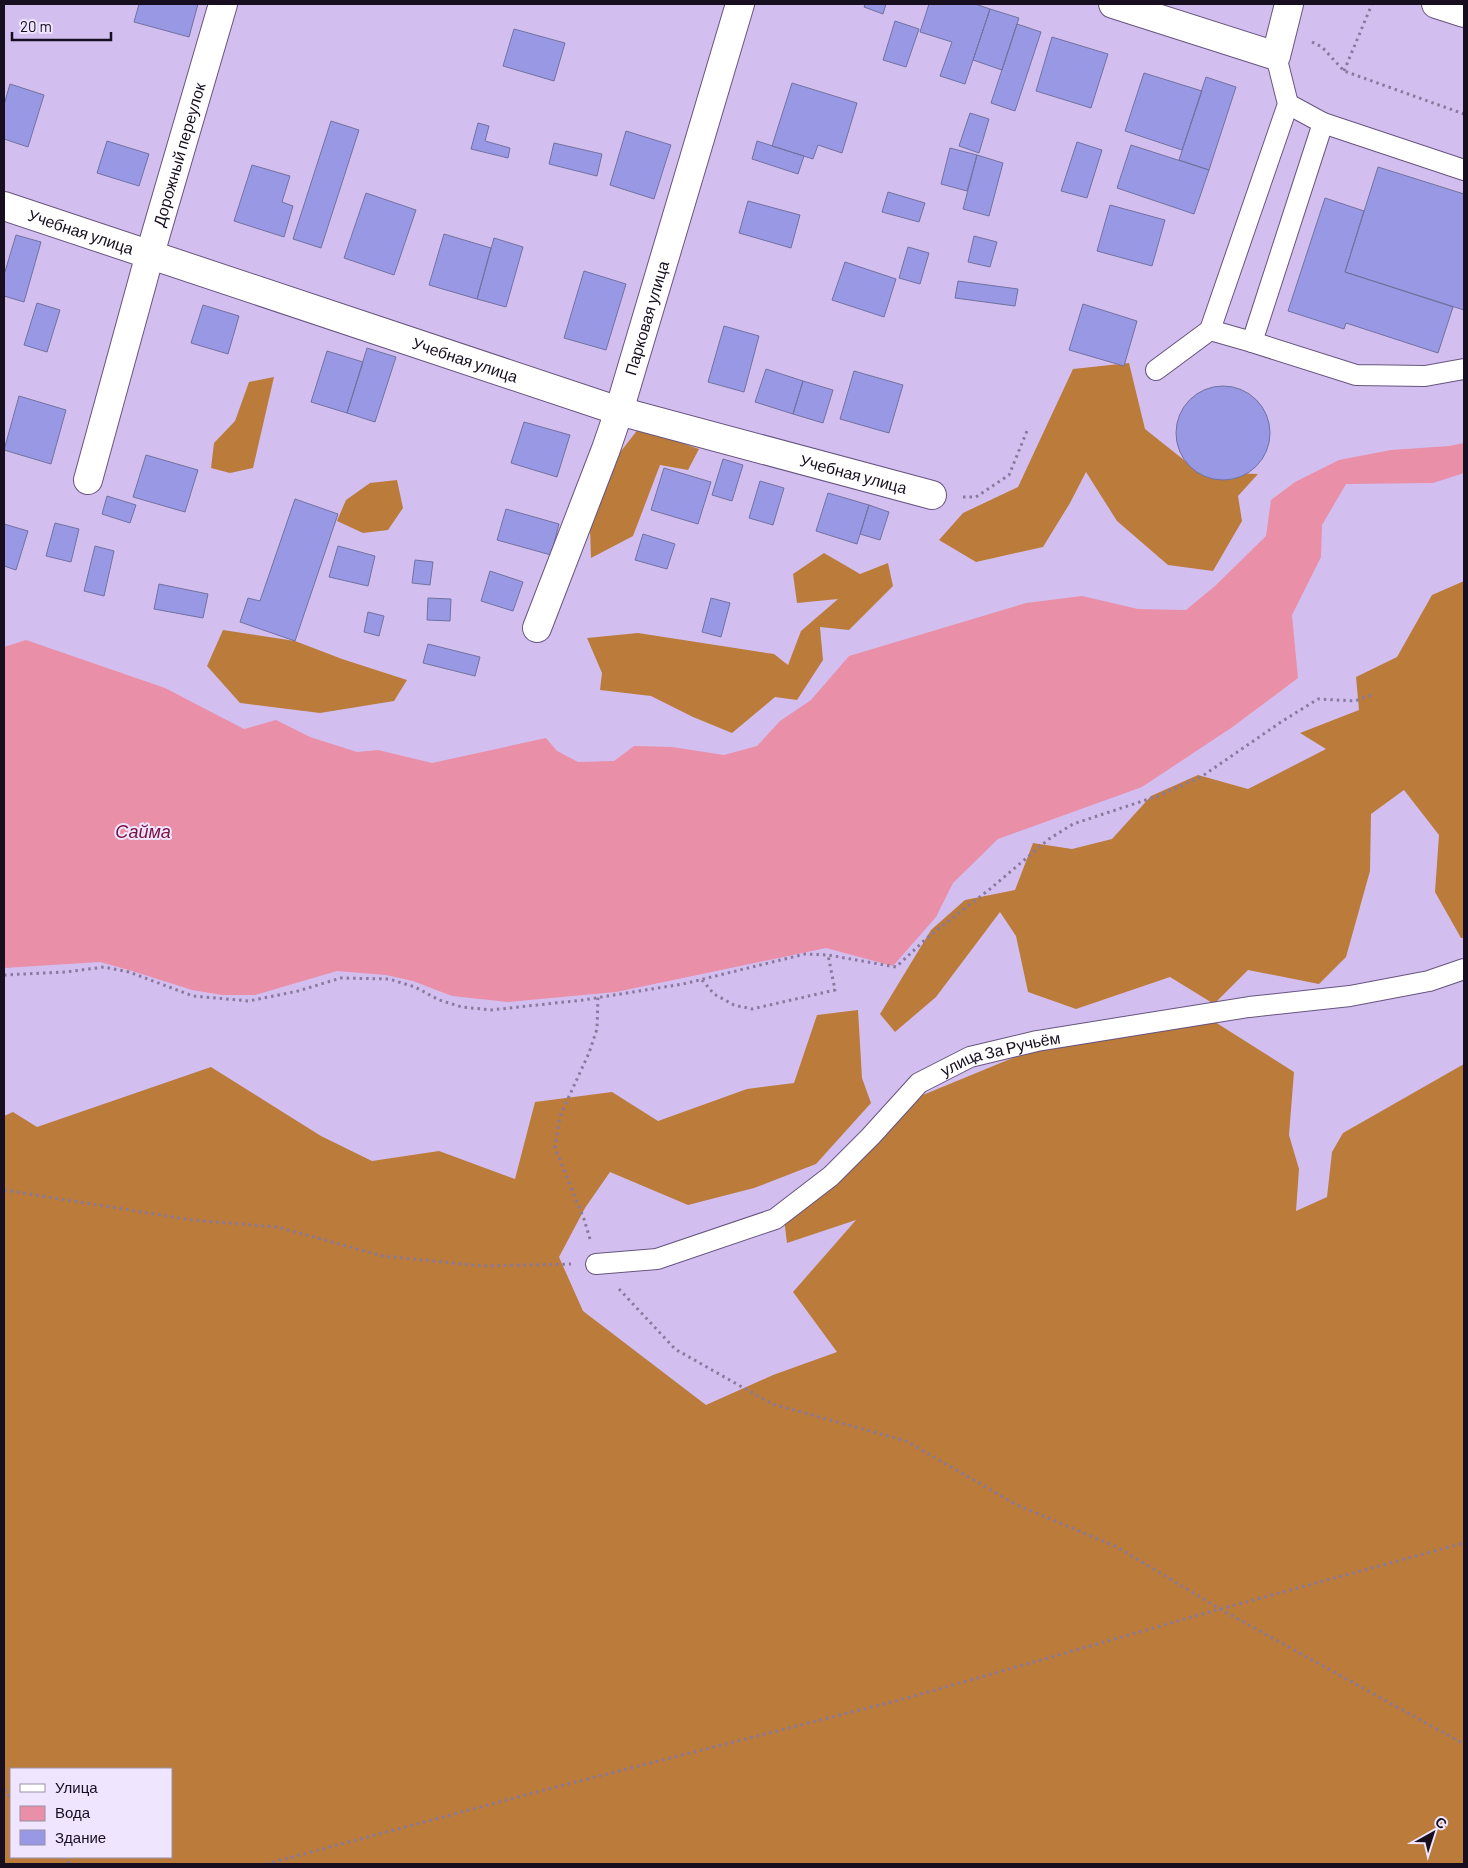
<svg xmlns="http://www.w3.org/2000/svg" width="1468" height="1868" viewBox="0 0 1468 1868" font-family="Barlow,sans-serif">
	<rect width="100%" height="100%" fill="#d3bfef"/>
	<path fill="#bb7b3b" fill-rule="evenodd" d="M1129 363 1145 429 1199 472 1258 474 1238 496 1242 521 1213 571 1168 565 1117 521 1086 472 1070 503 1043 547 976 562 939 540 963 513 1018 487 1073 369Z
		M274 377 253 468 230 473 211 468 214 443 235 421 249 382Z
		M639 428 699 449 688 470 660 465 633 536 591 558 590 529 618 455Z
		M397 480 403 508 388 530 363 533 337 521 346 500 370 483Z
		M824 553 860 574 888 563 893 586 849 630 820 627 823 660 797 700 775 697 732 733 693 717 651 696 600 690 602 673 587 638 638 633 774 654 788 665 801 631 838 599 797 603 793 574Z
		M1464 581V938H1461L1435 892 1439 835 1404 790 1371 814 1370 871 1346 957 1319 984 1248 970 1214 1004 1170 977 1076 1009 1028 992 1016 936 1000 912 936 997 895 1032 880 1014 931 930 965 900 1015 890 1033 843 1072 849 1112 839 1151 796 1198 775 1248 789 1326 749 1300 733 1359 710 1356 677 1397 657 1432 595Z
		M223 630 295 641 342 659 407 680 394 701 320 713 240 703 207 666Z
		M858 1010 862 1078 871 1103 816 1164 754 1188 688 1205 610 1172 585 1208 559 1257 583 1311 706 1405 773 1375 837 1352 793 1292 856 1220 787 1243 784 1219 918 1097 1061 1038 1215 1022 1294 1072 1289 1135 1299 1169 1296 1211 1327 1197 1332 1152 1343 1133 1464 1064V1864H4V1116L13 1112 37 1127 211 1067 321 1136 372 1161 439 1151 515 1179 535 1102 612 1092 658 1121 747 1089 794 1083 817 1015ZM11 1769H171V1857H11Z"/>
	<path fill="#e98fa7" d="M1464 443V473L1433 483 1346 484 1322 525 1321 557 1292 615 1298 678 1231 728 1142 787 998 839 953 883 936 917 893 966 826 948 616 992 508 1002 452 996 413 981 386 975 337 971 255 995H222L192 990 129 970 100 962 4 968V647L26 640 165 688 244 729 276 720 310 737 357 752 378 750 432 763 546 738 557 751 578 762 614 761 634 746 672 747 724 755 757 746 780 721 811 700 849 656 1026 603 1082 596 1138 609 1186 610 1215 586 1266 536 1271 500 1295 482 1339 460 1391 450 1449 446Z"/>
	<path fill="#9898e5" stroke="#7172a0" d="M139 4H198L189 37 134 22Z
		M865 4H886L883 14 864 7Z
		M929 4H975L990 9 965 84 940 76 952 42 920 32Z
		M990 9 1019 18 1002 70 973 60Z
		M895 21 919 29 906 67 883 60Z
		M1017 24 1041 32 1015 111 991 103Z
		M514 29 565 43 554 81 503 66Z
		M1052 37 1108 54 1091 108 1036 91Z
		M1144 73 1202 91 1182 150 1125 131Z
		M1206 77 1236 87 1209 170 1179 160Z
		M792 83 857 103 842 153 818 145 813 159 772 146Z
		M10 84 44 95 28 147 4 139V105Z
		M970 113 989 119 979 153 959 146Z
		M331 121 359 130 321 248 293 239Z
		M478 123 489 126 485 141 510 148 508 158 471 149Z
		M626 131 671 145 654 199 610 185Z
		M107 141 149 154 139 186 97 173Z
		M757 141 804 156 798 174 752 159Z
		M1077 142 1102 150 1087 198 1061 191Z
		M554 143 602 154 597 176 549 164Z
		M1131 145 1209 170 1194 214 1117 188Z
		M950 148 977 155 967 191 941 184Z
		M977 155 1003 163 989 216 963 209Z
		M252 165 290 176 282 202 293 206 284 237 234 221Z
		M1378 167 1464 194V310L1345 272Z
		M888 192 925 203 919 222 882 212Z
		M366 193 416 210 394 275 344 258Z
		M1325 198 1364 211 1345 272 1453 307 1438 353 1346 323 1344 329 1288 311Z
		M748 201 800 215 791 248 739 233Z
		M1110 205 1165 220 1152 266 1097 251Z
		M444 234 491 248 477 299 429 285Z
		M16 235 41 242 24 302 4 296V275Z
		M974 236 997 242 990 267 968 262Z
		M494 238 523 247 506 307 477 299Z
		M908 247 929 253 920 284 899 278Z
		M845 262 896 279 884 317 832 300Z
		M584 271 626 284 606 350 564 338Z
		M958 281 1018 289 1015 306 955 298Z
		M37 303 60 310 47 352 24 345Z
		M1083 304 1137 321 1124 366 1069 350Z
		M203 305 239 316 228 354 191 343Z
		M724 326 759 336 744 392 708 382Z
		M367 348 396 357 375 422 347 413Z
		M327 351 363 362 347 413 311 402Z
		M766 369 803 381 793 414 755 402Z
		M854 371 903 385 889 433 840 419Z
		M803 381 833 390 823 423 793 414Z
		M1176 433a47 47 0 1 1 94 0a47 47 0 1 1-94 0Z
		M19 396 66 410 51 464 4 450Z
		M524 422 570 435 557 477 511 463Z
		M146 455 198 470 185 512 133 497Z
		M723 459 743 465 732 501 712 495Z
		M664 468 711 482 698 524 651 510Z
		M760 481 784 488 773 525 749 518Z
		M828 493 869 505 857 544 816 531Z
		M107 496 136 505 130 523 102 514Z
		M295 499 338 514 295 641 240 622 248 598 260 601Z
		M869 505 889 512 880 540 860 534Z
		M506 509 559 524 551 555 497 540Z
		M55 523 79 529 71 562 46 556Z
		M4 524 28 531 16 570 4 566Z
		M643 534 675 544 667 569 635 560Z
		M95 546 114 551 104 596 84 591Z
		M338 546 375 556 368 586 329 577Z
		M415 560 433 562 430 585 412 583Z
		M490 571 523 582 513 611 481 601Z
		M159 584 208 594 203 618 154 609Z
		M428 598 451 599 450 621 427 620Z
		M711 598 730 603 721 637 702 632Z
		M368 612 384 616 379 636 364 632Z
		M428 644 480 657 475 676 423 663Z"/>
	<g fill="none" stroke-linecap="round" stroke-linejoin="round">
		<g stroke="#67547f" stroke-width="22">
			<g id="lane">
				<path d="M1288 104 1323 123 1252 342 1356 375 1425 376 1464 369"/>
				<path d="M1323 123 1464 170"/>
				<path d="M1210 330 1252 342"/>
				<path d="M1156 370 1210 330 1288 104 1276 56"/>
				<path id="s1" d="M596 1264 657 1259 775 1219 831 1176 871 1136 919 1083 970 1057 1037 1041 1249 1007 1350 996 1429 981 1464 969"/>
			</g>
		</g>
		<g stroke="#67547f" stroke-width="30">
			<g id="street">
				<path d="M1113 4 1276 56 1289 4"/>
				<path id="s2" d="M4 206 619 411 932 495"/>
				<path id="s3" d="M88 480 150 254 223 4"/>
				<path id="s4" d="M537 628 606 449 619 411 740 4"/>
			</g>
		</g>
		<g stroke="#67547f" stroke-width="30">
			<path id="secondary" d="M1436 4 1464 13"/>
		</g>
		<path stroke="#89799d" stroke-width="3" stroke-dasharray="2.5 4" stroke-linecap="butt" d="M1312 42 1322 47 1344 71 1464 114
			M1344 71 1372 4
			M963 497H976L1009 475 1027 431
			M4 975 66 972 104 967 129 972 193 996 249 1001 298 991 341 978 389 979 415 987 439 1000 462 1007 491 1010 583 1000 683 984 805 954 828 955 896 967 927 938 990 889 1049 839 1073 824 1158 796 1201 777 1281 722 1318 699 1355 701 1371 695
			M702 980 714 994 734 1005 752 1009 835 990 828 955
			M4 1190 192 1220 277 1227 383 1256 482 1266 571 1264
			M590 1239 584 1219 555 1148 560 1116 589 1053 597 1029 598 997
			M619 1289 675 1349 772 1404 906 1441 1017 1505 1117 1547 1220 1609 1464 1744
			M4 1789 11 1798
			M63 1857 70 1864
			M266 1864 552 1788 907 1698 1220 1609 1464 1543"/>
		<use href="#lane" stroke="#fff" stroke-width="20"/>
		<use href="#street" stroke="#fff" stroke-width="28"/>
		<use href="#secondary" stroke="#fff" stroke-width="28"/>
	</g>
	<g text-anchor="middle" stroke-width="4" stroke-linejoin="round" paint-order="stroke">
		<g font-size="16" fill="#170f20" stroke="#efe5fe">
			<text dy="6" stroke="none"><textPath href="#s3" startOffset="338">Дорожный переулок</textPath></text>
			<text dy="6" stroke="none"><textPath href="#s2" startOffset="81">Учебная улица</textPath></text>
			<text dy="6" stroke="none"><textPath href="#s4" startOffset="329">Парковая улица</textPath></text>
			<text dy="6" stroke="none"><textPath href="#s2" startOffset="486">Учебная улица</textPath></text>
			<text dy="6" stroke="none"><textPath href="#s2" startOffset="891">Учебная улица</textPath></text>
			<text dy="6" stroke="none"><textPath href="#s1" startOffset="472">улица За Ручьём</textPath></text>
		</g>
		<g font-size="18" font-style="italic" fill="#7b103c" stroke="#efe5fe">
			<text x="143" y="838">Сайма</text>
		</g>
	</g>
	<rect width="1468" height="1868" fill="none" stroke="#170f20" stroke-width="10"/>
	<rect x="10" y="1768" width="162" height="90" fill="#efe5fe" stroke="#998fa5"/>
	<rect x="20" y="1784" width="25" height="8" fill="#ffffff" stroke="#998fa5"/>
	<text x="55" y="1793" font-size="15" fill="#170f20">Улица</text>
	<rect x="20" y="1806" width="25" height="15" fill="#e98fa7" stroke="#998fa5"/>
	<text x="55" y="1818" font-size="15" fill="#170f20">Вода</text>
	<rect x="20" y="1830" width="25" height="15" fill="#9898e5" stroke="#998fa5"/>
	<text x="55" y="1843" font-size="15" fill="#170f20">Здание</text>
	<g transform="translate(1433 1833) rotate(39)" stroke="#efe5fe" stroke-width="4" paint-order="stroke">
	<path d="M0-4L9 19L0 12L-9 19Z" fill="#170f20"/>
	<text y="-8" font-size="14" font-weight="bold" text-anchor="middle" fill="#170f20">С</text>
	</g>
	<path d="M12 32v8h99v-8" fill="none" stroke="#170f20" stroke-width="2.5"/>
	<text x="20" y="32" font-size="15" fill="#170f20" stroke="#efe5fe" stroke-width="4" paint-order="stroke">20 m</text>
</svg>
